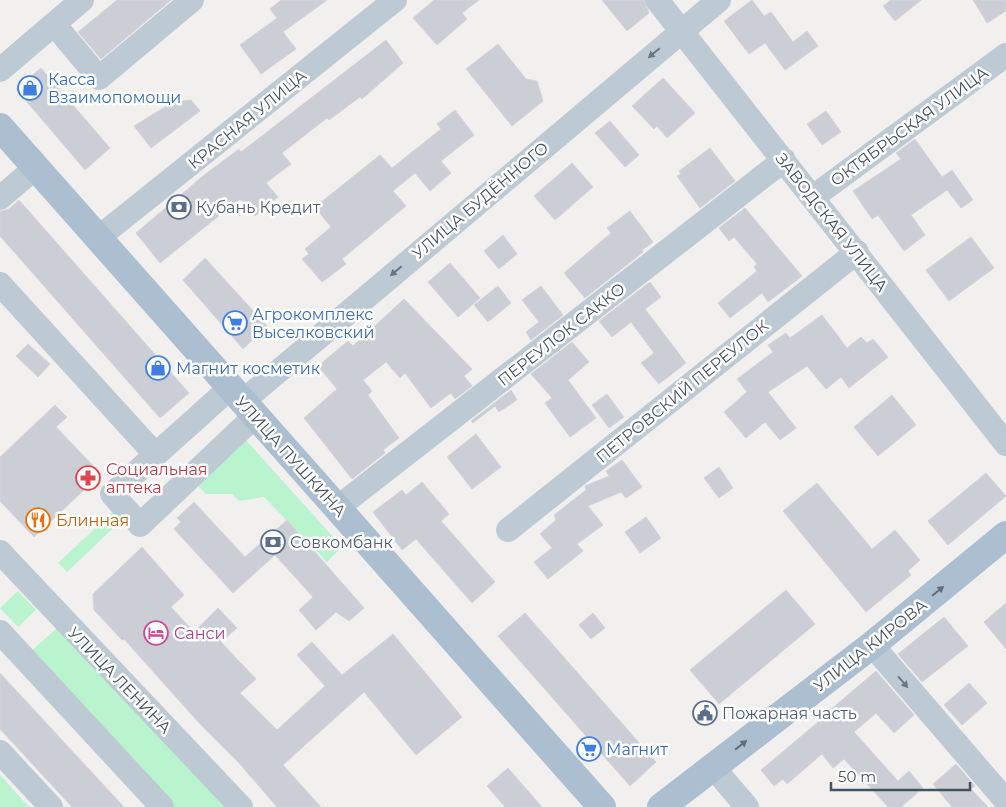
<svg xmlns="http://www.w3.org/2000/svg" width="1006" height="807" viewBox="0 0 1006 807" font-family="Montserrat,sans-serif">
	<rect width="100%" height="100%" fill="#f2efef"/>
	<path fill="#b9f4cf" d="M246 440 342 547 327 562 264 497 239 501 232 494H206L198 486Z
		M116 509 124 518 67 572 58 563Z
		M18 591 36 610 18 627 0 608Z
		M65 621 242 807H168L30 652Z
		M0 775 29 807H0Z"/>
	<path fill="#cbced4" stroke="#d3d5db" d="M117 0H171L101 59 78 32Z
		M281 0H327L283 32 296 49 261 74 240 45 277 18 270 9Z
		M434 0H479L462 13 467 19 437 45 413 18Z
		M602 0H644L649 13 627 31Z
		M752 0 764 16 771 12 793 42 807 31 818 46 785 70 765 43 749 54 724 21Z
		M891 0H921L895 21 883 6Z
		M973 0H1006V11L987 23Z
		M386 40 403 63 362 99 360 97 329 120 327 118 282 153 291 164 266 183 278 197 255 216 240 199 160 263 136 233 203 176 239 149 241 152Z
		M498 44 526 79 537 81 543 101 512 126 466 69Z
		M41 68 110 148 85 170 16 89Z
		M663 78 695 113 667 138 657 126 654 129 632 106Z
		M191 100 200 111 151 148 134 126 173 102Z
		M455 110 474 135 441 161 451 173 430 191 415 173 393 191 406 206 342 259 346 264 322 282 302 259 309 254 305 249 331 227 315 207 380 155 392 168 441 129 437 124Z
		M826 111 841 132 822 145 807 124Z
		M610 121 639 155 625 167 595 133Z
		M915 139 942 177 952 170 973 200 961 208 947 190 911 215 925 235 904 251 878 215 872 219 853 191 901 159 896 153Z
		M710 148 735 181 700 208 677 176 681 174 679 171Z
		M572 163 593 187 555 220 534 196Z
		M19 200 189 393 160 418 0 236V211L9 209Z
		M745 208 802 276 768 302 762 293 730 318 718 303 757 271 754 267 757 264 734 237 729 241 719 228Z
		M630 211 653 242 642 250 643 252 585 298 564 273 611 233 607 228Z
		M503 235 517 254 499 269 484 251Z
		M971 237 994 268 949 301 926 270Z
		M205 258 267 326 243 349 183 280Z
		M450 263 480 298 458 317 428 282Z
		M650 282 661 297 645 309 686 363 659 384 641 363 654 353 631 322 612 337 599 321Z
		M498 286 511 303 488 322 474 305Z
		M541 286 563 315 531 340 526 332 539 322 522 300Z
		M404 299 472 369 464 376 472 386 455 399 451 393 431 408 405 373 400 378 386 362 363 380 372 391 368 395 399 438 383 450 385 453 352 479 304 418 337 389 318 366 348 341 353 346Z
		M822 315 847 348 861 337 867 343 873 339 888 357 849 388 841 377 826 389 807 366 768 392 796 428 780 440 765 422 746 438 724 412 747 392 737 379 773 352 768 345 786 333 790 338Z
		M572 342 589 362 568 380 596 418 570 437 545 403 552 398 531 374Z
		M28 344 50 364 38 377 16 356Z
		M511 390 517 400 499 412 495 406 473 423 471 421Z
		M607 394 624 417 609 428 592 405Z
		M892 395 916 425 878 456 854 427Z
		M55 405 67 417 56 427 101 474 34 537 0 501V457Z
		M476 434 501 467 472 489 447 457Z
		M622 460 642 487 626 498 621 492 588 506 603 525 577 544 583 551 548 579 534 562 552 548 540 534 556 520 554 515 586 490 585 486 609 476 606 471Z
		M719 467 733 488 719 498 704 478Z
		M986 473 1006 496 948 545 928 521Z
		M422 482 449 514 441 521 495 582 472 603 416 539 402 550 373 512 402 490 406 495Z
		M817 483 872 549 895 530 920 560 908 571 911 575 866 612 783 511Z
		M194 502 245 557 287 520 364 608 349 621 336 612 316 630 299 610 313 597 275 555 233 593 174 529 181 522 177 518Z
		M646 517 661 538 640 553 625 532Z
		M142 547 184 595 171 607 194 632 218 608 237 628 221 642 256 679 240 693 277 730 325 686 297 655 312 642 342 675 393 634 462 717 416 755 364 692 283 765 321 807H277L239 763 200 724 124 639 122 640 94 610 93 594Z
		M786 590 815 624 719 704 690 670Z
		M1006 603V649L984 622Z
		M525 613 656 762 630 786 498 636Z
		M593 613 605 628 591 639 579 625Z
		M944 617 968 646 922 682 898 654Z
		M876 671 914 715 894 733 876 713 854 732 898 781 909 771 923 788 901 807H888L844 759 833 768 822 754 787 784 783 779 774 786 761 770 830 712 829 711Z
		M0 673 124 807H72L0 729Z
		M969 683 987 703 962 725 944 705Z
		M956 764 975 786 971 789 988 807H952L933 784Z
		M508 768 542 807H505L487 786Z"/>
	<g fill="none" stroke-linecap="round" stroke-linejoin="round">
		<path stroke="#becad3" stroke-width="24" d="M657 0 1006 444
			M54 24 99 78 192 0
			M0 70 82 0
			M813 197 1006 55
			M0 198 35 168
			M98 238 395 0
			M0 284 155 454
			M230 388 112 494 140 525 255 416
			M242 402 719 0
			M337 508 784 160
			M508 530 857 252
			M0 552 241 807
			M0 632 162 807
			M872 645 1006 801
			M0 752 51 807
			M713 767 747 807"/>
		<path stroke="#acbfd1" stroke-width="28" d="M0 127 602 807
			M661 807 872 645 1006 535"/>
	</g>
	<defs><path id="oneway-solid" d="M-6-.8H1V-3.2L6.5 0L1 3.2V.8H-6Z" transform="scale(1.25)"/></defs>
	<g fill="#697782">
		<use href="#oneway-solid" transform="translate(654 53) rotate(140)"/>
		<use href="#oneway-solid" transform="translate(396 271) rotate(140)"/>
		<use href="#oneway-solid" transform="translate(903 682) rotate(49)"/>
	</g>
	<g fill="#5f6e7c">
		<use href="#oneway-solid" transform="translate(938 591) rotate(-39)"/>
		<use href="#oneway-solid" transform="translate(741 745) rotate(-38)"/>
	</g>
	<defs>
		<g id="shop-ring" transform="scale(1.25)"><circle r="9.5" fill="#fff" stroke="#3f7fe0" stroke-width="1.5"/><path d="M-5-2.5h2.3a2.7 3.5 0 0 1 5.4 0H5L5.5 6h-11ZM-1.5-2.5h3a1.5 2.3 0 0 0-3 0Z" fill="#3f7fe0"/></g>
		<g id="bank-ring" transform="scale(1.25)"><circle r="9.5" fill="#fff" stroke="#5c6f8a" stroke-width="1.5"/><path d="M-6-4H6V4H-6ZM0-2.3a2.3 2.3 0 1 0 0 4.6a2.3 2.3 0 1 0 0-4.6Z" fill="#5c6f8a"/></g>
		<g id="supermarket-ring" transform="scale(1.25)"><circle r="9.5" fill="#fff" stroke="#3f7fe0" stroke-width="1.5"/><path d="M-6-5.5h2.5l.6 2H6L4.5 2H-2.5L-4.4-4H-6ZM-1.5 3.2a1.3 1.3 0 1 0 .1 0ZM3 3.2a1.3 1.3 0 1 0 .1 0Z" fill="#3f7fe0"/></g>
		<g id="pharmacy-ring" transform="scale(1.25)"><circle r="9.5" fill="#fff" stroke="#e0444e" stroke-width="1.5"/><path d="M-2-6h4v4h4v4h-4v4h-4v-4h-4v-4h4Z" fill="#e0444e"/></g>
		<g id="restaurant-ring" transform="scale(1.25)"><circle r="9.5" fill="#fff" stroke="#e8710a" stroke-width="1.5"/><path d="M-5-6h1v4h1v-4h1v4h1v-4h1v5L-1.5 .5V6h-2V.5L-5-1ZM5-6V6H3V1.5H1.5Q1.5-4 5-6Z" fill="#e8710a"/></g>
		<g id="hotel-ring" transform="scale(1.25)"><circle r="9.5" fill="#fff" stroke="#d1479c" stroke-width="1.5"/><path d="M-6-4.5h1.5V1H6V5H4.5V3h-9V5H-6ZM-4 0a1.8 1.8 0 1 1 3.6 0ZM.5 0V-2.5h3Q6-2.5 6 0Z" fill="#d1479c"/></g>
		<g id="civic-ring" transform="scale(1.25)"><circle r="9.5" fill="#fff" stroke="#5c6f8a" stroke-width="1.5"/><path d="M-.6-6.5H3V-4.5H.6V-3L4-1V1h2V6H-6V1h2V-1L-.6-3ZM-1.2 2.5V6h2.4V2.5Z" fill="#5c6f8a"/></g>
	</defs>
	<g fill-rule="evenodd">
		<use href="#shop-ring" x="30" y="88"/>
		<use href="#bank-ring" x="179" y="207"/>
		<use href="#supermarket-ring" x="235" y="323"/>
		<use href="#shop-ring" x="158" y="368"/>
		<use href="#pharmacy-ring" x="88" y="478"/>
		<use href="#restaurant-ring" x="38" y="520"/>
		<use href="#bank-ring" x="273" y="542"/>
		<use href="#hotel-ring" x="156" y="633"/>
		<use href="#civic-ring" x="705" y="713"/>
		<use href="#supermarket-ring" x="589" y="749"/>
	</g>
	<g text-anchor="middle" stroke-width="5" stroke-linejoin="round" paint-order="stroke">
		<g font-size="16" fill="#366cbe" stroke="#fff" text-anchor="start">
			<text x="48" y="85">Касса<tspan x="48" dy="18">Взаимопомощи</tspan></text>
			<text x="252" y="320">Агрокомплекс<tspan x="252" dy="18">Выселковский</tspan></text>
			<text x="176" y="374">Магнит косметик</text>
			<text x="606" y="755">Магнит</text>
		</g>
		<g font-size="16" fill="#45535f" stroke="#fff">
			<text transform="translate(247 119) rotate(-39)" y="6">КРАСНАЯ УЛИЦА</text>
			<text transform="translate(909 126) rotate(-36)" y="6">ОКТЯБРЬСКАЯ УЛИЦА</text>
			<text transform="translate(480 200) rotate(-40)" y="6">УЛИЦА БУДЁННОГО</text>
			<text transform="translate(832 222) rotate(52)" y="6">ЗАВОДСКАЯ УЛИЦА</text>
			<text transform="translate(561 334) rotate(-38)" y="6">ПЕРЕУЛОК САККО</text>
			<text transform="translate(682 391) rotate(-39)" y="6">ПЕТРОВСКИЙ ПЕРЕУЛОК</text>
			<text transform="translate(291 456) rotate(48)" y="6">УЛИЦА ПУШКИНА</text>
			<text transform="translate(870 645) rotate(-38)" y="6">УЛИЦА КИРОВА</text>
			<text transform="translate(120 680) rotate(46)" y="6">УЛИЦА ЛЕНИНА</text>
		</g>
		<g font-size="16" fill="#4e5e75" stroke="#fff" text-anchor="start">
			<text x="196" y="213">Кубань Кредит</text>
			<text x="290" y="548">Совкомбанк</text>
			<text x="722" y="719">Пожарная часть</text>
		</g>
		<g font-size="16" fill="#be3a42" stroke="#fff" text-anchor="start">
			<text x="106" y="475">Социальная<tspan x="106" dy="18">аптека</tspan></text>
		</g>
		<g font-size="16" fill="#c56008" stroke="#fff" text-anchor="start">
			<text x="56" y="526">Блинная</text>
		</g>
		<g font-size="16" fill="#b23c85" stroke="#fff" text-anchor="start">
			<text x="174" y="639">Санси</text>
		</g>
	</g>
	<path d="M831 782v8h139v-8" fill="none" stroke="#45535f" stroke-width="2.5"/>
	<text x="838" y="782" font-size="15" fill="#45535f" stroke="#ffffff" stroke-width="4" paint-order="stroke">50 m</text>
</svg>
